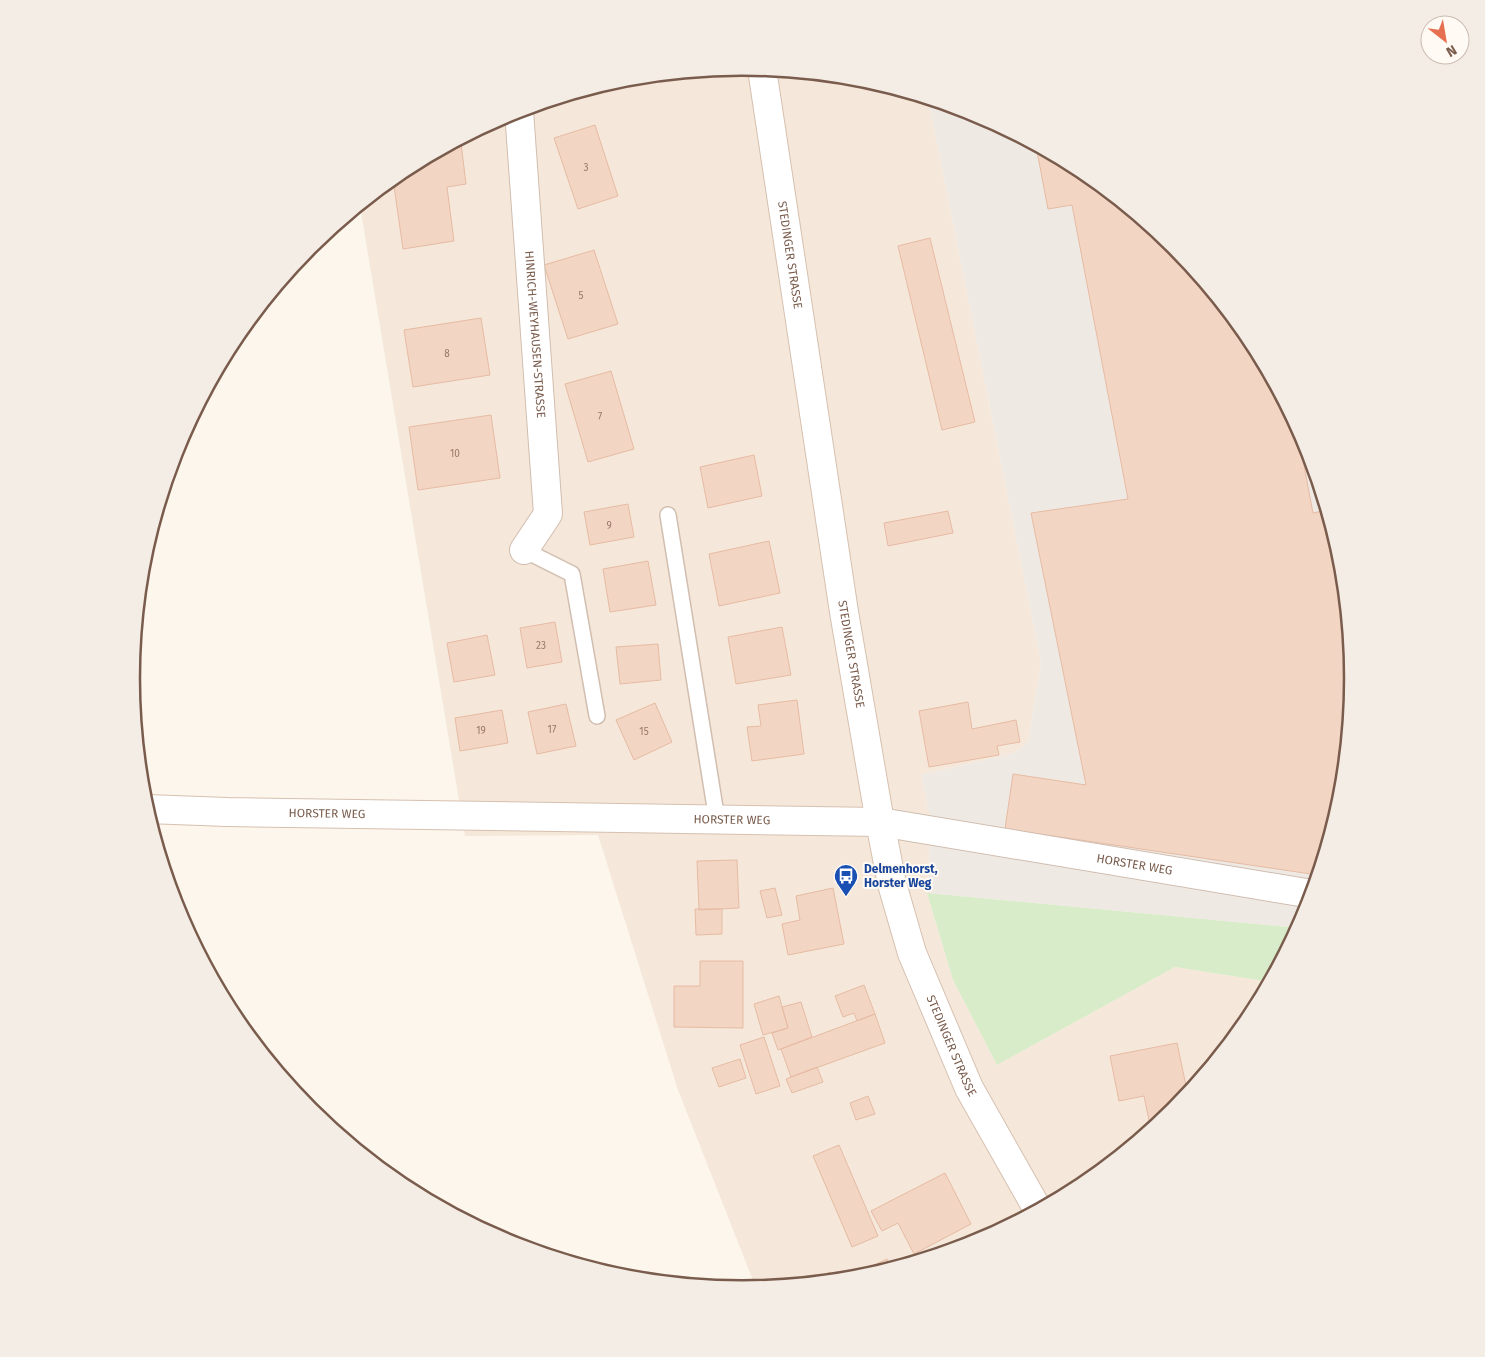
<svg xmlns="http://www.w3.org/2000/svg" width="1485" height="1357" viewBox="0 0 1485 1357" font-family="'Fira Sans',sans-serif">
	<rect width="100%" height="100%" fill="#fdf6ec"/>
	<path fill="#f5e8da" d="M743 68 862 79 928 99 1041 663 1028 742 1014 753 921 775 931 820 927 893 953 980 997 1065 1175 967 1270 982 1250 1018 1174 1111 1082 1187 976 1243 861 1278 756 1288 678 1090 598 835 465 836 360 206 403 170 509 114 624 79Z"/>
	<path fill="#efe9e4" d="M928 99 977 114 1082 171 1175 247 1251 339 1307 445 1342 560 1353 679 1342 798 1307 913 1299 928 927 893 931 820 921 775 1014 753 1028 742 1041 663Z"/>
	<path fill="#d8ecc9" d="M927 893 1299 928 1270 982 1175 967 997 1065 953 980Z"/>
	<path fill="#f3d5c3" stroke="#e6bba3" d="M595 125 618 196 578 209 554 138Z
		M461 143 466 184 447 187 454 241 403 249 393 179 403 170 451 145Z
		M1036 146 1082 171 1175 247 1251 339 1296 423 1313 513 1327 510 1342 560 1353 679 1342 798 1318 875 1005 829 1013 774 1086 785 1031 513 1128 499 1072 205 1048 209Z
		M930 238 975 422 942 430 898 246Z
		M594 250 618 324 568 339 544 265Z
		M481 318 490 375 413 387 404 330Z
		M611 371 634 449 588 462 565 384Z
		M491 415 500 478 418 490 409 427Z
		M754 455 762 496 708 508 700 467Z
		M628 504 634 537 590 545 584 512Z
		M948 511 953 533 888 546 884 523Z
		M769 541 780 593 719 606 709 554Z
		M648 561 656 605 610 612 603 569Z
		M555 622 562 662 527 668 520 628Z
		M782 627 791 675 736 684 728 637Z
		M487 635 495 675 454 682 447 643Z
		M658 644 661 680 620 684 616 647Z
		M797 700 804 754 752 761 747 727 761 726 758 705Z
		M968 702 972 729 1016 720 1020 742 997 746 999 755 929 767 919 711Z
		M655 703 672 742 634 760 616 720Z
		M566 704 576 746 537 754 528 712Z
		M502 710 508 743 460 751 455 718Z
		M737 860 739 908 699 910 697 861Z
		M775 888 782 915 767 918 760 891Z
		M833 888 844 944 788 955 782 924 800 920 796 896Z
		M695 909H722V934L696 935Z
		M700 961H743V1028L674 1027V986H700Z
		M864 985 875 1014 857 1021 854 1013 843 1017 835 996Z
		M779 996 788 1028 763 1035 754 1004Z
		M801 1002 812 1037 778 1050 772 1033 788 1028 782 1007Z
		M875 1014 885 1043 791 1077 781 1049Z
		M764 1037 780 1086 756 1094 740 1045Z
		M1177 1043 1188 1095 1174 1111 1151 1130 1144 1096 1119 1101 1110 1056Z
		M740 1059 746 1078 719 1087 712 1068Z
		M817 1067 823 1082 792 1093 786 1079Z
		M868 1096 875 1114 856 1120 850 1103Z
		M839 1145 878 1236 852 1247 813 1156Z
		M945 1173 971 1224 914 1254 898 1223 882 1231 871 1211Z
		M887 1259 892 1268 866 1276 864 1270Z
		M830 1272 834 1280 807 1283Z"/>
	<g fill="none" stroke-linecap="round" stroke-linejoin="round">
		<g stroke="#d1beb0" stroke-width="18">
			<path id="lane" d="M668 515 717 820
				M524 550 572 574 597 716"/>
		</g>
		<g stroke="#d1beb0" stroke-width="30">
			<g id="street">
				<path id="s1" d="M519 111 548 514 524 550"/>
				<path id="s2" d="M880 822 1312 894"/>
			</g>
		</g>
		<g stroke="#d6c0b0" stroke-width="30">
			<g id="secondary">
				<path id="s3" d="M762 69 844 612 880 822 892 884 912 953 969 1088 1038 1210"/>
				<path id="s4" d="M147 809 227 812 880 822"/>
			</g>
		</g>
		<use href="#lane" stroke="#fff" stroke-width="15"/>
		<use href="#street" stroke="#fff" stroke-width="28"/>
		<use href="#secondary" stroke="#fff" stroke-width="28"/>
	</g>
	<defs>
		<g id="bus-pin" transform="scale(1.25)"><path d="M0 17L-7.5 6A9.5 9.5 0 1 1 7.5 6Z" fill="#1a4fb4" stroke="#fffaf3"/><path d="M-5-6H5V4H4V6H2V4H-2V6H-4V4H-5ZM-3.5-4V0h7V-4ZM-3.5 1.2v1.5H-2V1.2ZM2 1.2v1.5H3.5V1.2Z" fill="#fff"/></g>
	</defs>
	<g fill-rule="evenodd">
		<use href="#bus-pin" x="846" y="876"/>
	</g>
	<g text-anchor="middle" stroke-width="4" stroke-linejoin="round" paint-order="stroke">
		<g font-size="10" fill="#987a6a">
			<text x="586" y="171">3</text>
			<text x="581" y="299">5</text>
			<text x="447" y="357">8</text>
			<text x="600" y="420">7</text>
			<text x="455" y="457">10</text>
			<text x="609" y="529">9</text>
			<text x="541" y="649">23</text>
			<text x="552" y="733">17</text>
			<text x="481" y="734">19</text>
			<text x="644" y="735">15</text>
		</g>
		<g font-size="12" fill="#7a5c4d" stroke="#fffaf3">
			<text dy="4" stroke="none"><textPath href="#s3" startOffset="188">STEDINGER STRASSE</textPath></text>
			<text dy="4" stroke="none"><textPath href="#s1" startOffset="224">HINRICH-WEYHAUSEN-STRASSE</textPath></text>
			<text dy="4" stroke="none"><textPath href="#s3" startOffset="592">STEDINGER STRASSE</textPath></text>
			<text dy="4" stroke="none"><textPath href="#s4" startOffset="180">HORSTER WEG</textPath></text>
			<text dy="4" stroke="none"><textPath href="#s4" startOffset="585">HORSTER WEG</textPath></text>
			<text dy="4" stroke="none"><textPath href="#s2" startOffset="258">HORSTER WEG</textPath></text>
			<text dy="4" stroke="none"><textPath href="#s3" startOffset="998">STEDINGER STRASSE</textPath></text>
		</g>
		<g font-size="12" font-weight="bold" fill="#164399" stroke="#fffaf3" text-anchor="start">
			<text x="864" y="873">Delmenhorst,<tspan x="864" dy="14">Horster Weg</tspan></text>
		</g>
	</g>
	<path d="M0 0H1485V1357H0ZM140 678a602 602 0 1 1 1204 0a602 602 0 1 1-1204 0Z" fill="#f4ede6" fill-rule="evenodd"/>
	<path fill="none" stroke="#7a5c4d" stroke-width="2.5" d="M140 678a602 602 0 1 1 1204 0a602 602 0 1 1-1204 0Z"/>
	<g transform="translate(1445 40) rotate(149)"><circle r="24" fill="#fffaf3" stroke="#cabbb1"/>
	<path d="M0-4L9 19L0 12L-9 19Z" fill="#e76f51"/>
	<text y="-8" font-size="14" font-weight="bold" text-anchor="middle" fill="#7a5c4d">N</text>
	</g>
</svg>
